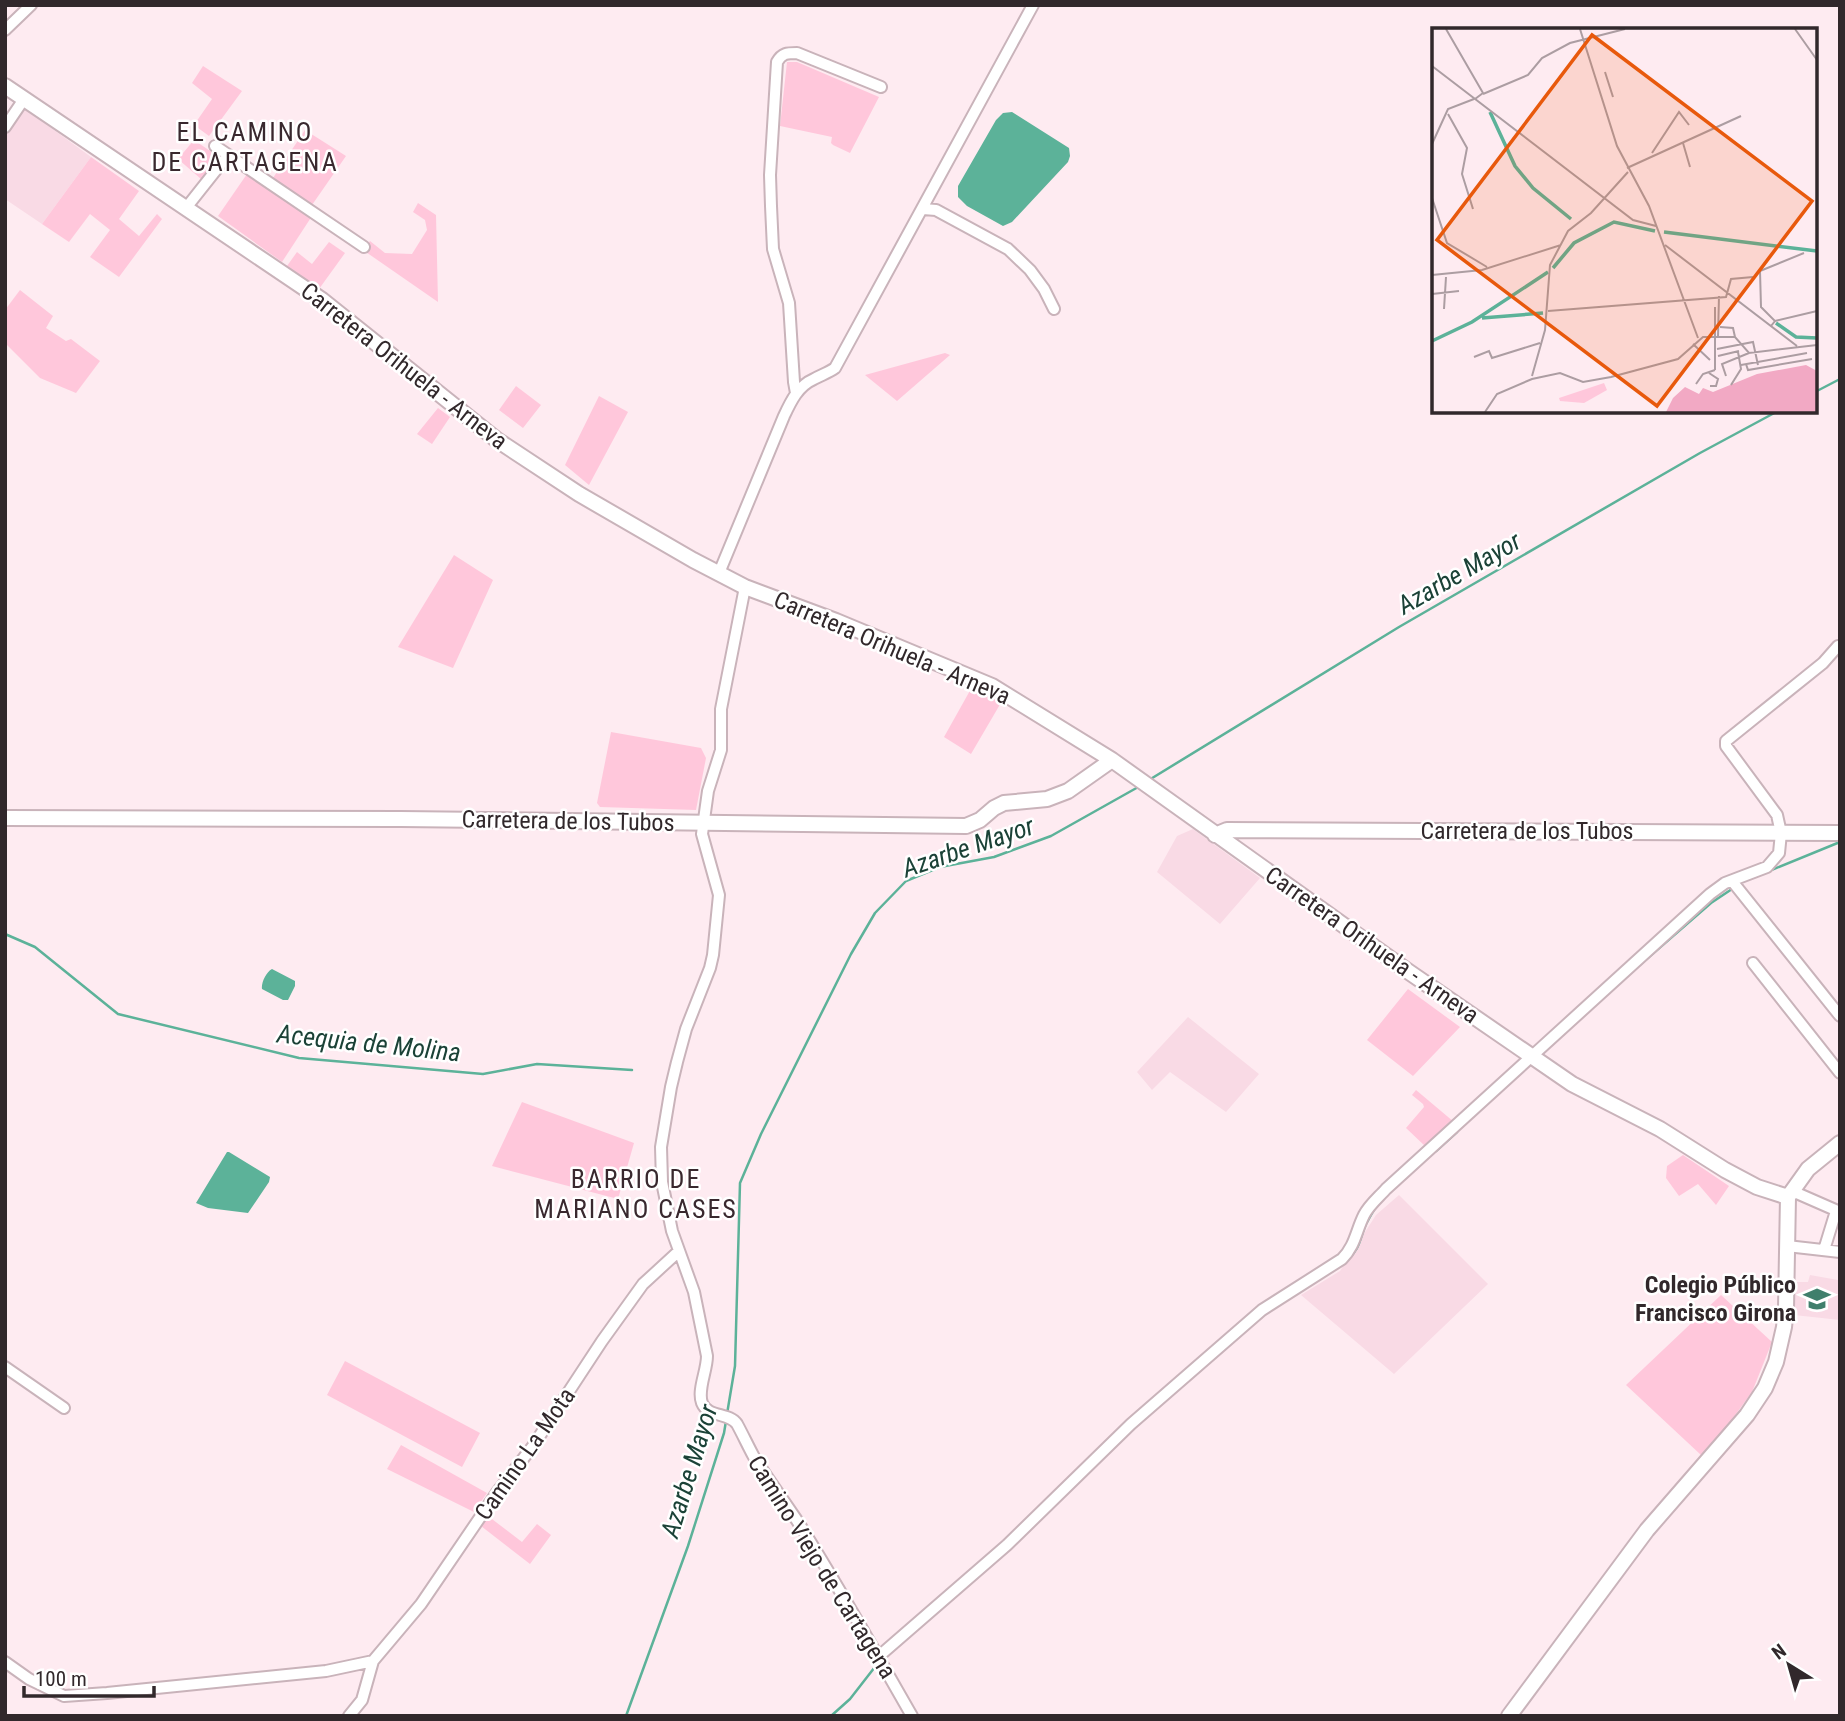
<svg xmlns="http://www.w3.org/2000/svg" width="1845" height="1721" viewBox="0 0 1845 1721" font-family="'Roboto Condensed',sans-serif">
	<rect width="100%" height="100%" fill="#feebf1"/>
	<path fill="#f9dae5" d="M24 108 91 157 42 224 5 199V135Z
		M1193 829 1260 878 1220 924 1157 872 1177 836Z
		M1188 1017 1259 1074 1226 1112 1170 1072 1152 1090 1137 1072Z
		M1399 1195 1488 1284 1394 1374 1301 1295 1340 1271 1376 1215Z
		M1840 1274V1320L1794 1315 1796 1282H1808L1810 1275 1838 1280Z"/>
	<path fill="#ffc7db" d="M787 62H797L879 97 850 153 833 145 831 143 832 137 780 126Z
		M203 66 242 91 209 136 194 125 212 99 192 83Z
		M305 130 346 156 312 205 273 178Z
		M194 140 219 157 201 179 178 159Z
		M91 157 139 191 119 219 139 236 157 214 162 219 119 277 90 257 110 230 90 214 69 242 42 224Z
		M247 174 312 216 282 262 218 216Z
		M418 203 436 215 438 302 363 250 370 241 385 253 412 254 427 230 425 220 413 212Z
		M329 242 345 253 319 289 287 266 297 252 312 264Z
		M20 290 53 316 46 328 66 341 71 339 100 361 76 393 40 378 5 343V310Z
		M945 353 950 355 897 401 865 375Z
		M516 386 541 405 523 428 499 410Z
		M599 396 628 412 589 485 565 465Z
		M438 408 450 417 432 444 417 434Z
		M454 555 493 580 453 668 398 647Z
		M972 687 1002 701 971 754 944 737Z
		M611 732 701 748 706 758 696 810 600 807 597 803Z
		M1408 989 1460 1027 1413 1076 1367 1040Z
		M1416 1090 1454 1122 1426 1147 1406 1128 1424 1107 1423 1104 1412 1095Z
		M522 1102 634 1143 618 1199 492 1166Z
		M1683 1155 1729 1186 1716 1205 1698 1184 1679 1196 1666 1178 1667 1166Z
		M1721 1295 1772 1342 1752 1392 1728 1425 1701 1455 1626 1385Z
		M345 1361 480 1433 462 1467 327 1395Z
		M401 1445 487 1493 474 1512 387 1469Z
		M488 1516 522 1542 537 1524 551 1535 530 1564 481 1526Z"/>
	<path fill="#5cb299" d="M1012 112 1069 148 1070 156 1068 162 1012 222 1003 226 967 206 958 197V186L996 120 1003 113Z
		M272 969 295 981V986L288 1000H283L262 989C261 983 266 972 272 969Z
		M227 1152H229L270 1177 269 1182 248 1213 208 1208 196 1203Z"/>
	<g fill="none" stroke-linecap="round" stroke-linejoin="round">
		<path stroke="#5cb299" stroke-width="2.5" d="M1815 392 1840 379
			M1149 780 1399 627 1700 453 1778 411
			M1769 871 1840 842
			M5 934 35 947 118 1014 299 1058 483 1074 537 1064 632 1070
			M1627 976 1711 903 1732 889
			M1436 1151 1457 1132
			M1347 1260C1360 1250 1360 1237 1366 1224 1369 1218 1372 1213 1375 1208
			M727 1414 735 1366 740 1183 761 1134 851 954 875 913 906 881 940 867 994 857 1051 836 1140 786
			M626 1716 688 1546 724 1433 726 1421
			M831 1716 850 1699 878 1663"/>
		<g stroke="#c9b3ba" stroke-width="14">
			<path id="street" d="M5 30 31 5
				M5 127 24 99
				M215 146 364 247
				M186 208 228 155
				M923 209 936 210 1008 249 1030 270 1044 289 1054 309
				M796 393 794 382 789 303 773 249 771 206 770 175 777 62C782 53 787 53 797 53L881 87
				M719 573 784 416C791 401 798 386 814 379 821 375 828 373 835 368L1033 5
				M745 587 721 709V750L708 791 702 834 719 895 713 955 710 968 686 1029 677 1062 671 1087 661 1147 662 1182 672 1231 694 1292 707 1356C707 1371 697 1390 702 1403 708 1418 729 1412 737 1424 743 1435 748 1446 754 1457 767 1478 782 1498 796 1519 837 1583 874 1650 912 1716
				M1732 881 1840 1016
				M1753 963 1840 1073
				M1792 1191 1840 1212
				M1787 1246 1840 1252
				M1824 1250 1836 1211
				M5 1367 64 1408
				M878 1657 1007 1545 1131 1424 1262 1310 1342 1259C1355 1246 1356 1231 1364 1215 1369 1205 1379 1197 1386 1189L1710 894 1725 883 1767 867 1779 853 1781 833 1777 815 1726 746V741L1823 663 1838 646
				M5 1662 29 1679 64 1696 107 1693 326 1671 373 1661
				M349 1716 362 1700 373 1661 421 1604 498 1491 533 1446 602 1341 643 1284 679 1251"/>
		</g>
		<g stroke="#c9b3ba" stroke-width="18">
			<path id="secondary" d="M5 86 322 300 497 440 579 494 693 560 745 587 836 621 992 686 1112 760 1409 972 1572 1084 1660 1129 1725 1170 1757 1187 1788 1197
				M5 818 401 819 966 826 980 820 994 808 1004 803 1047 799 1068 791 1112 760
				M1215 835 1227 830 1840 833
				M1509 1716 1647 1530 1747 1415 1765 1388 1776 1362 1784 1327 1786 1308 1788 1197 1808 1169 1840 1143"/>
		</g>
		<use href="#street" stroke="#fff" stroke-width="10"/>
		<use href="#secondary" stroke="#fff" stroke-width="14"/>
	</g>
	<defs>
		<g id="school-bare" transform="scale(2.1)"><path d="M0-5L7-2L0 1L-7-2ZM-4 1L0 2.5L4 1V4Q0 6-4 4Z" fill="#407f6c" stroke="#fff" stroke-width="2.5" paint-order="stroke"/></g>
	</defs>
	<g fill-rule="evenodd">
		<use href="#school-bare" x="1817" y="1299"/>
	</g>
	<g text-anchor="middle" stroke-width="5" stroke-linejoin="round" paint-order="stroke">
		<g font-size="24" fill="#31282b" stroke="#fff">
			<text transform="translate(404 366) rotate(38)" y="8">Carretera Orihuela - Arneva</text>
			<text transform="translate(892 648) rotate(23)" y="8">Carretera Orihuela - Arneva</text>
			<text transform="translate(568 821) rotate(1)" y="8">Carretera de los Tubos</text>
			<text x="1527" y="839">Carretera de los Tubos</text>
			<text transform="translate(1372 945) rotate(35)" y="8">Carretera Orihuela - Arneva</text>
			<text transform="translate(525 1454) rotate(-55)" y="8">Camino La Mota</text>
			<text transform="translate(822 1567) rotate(58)" y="8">Camino Viejo de Cartagena</text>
		</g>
		<g font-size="24" font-weight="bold" fill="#31282b" stroke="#fff" text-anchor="end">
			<text x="1796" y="1293">Colegio Público<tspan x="1796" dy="28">Francisco Girona</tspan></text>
		</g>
		<g font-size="26" letter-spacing="2" fill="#39282e" stroke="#fff">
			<text x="245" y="141">EL CAMINO<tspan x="245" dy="30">DE CARTAGENA</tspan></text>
			<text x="636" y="1188">BARRIO DE<tspan x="636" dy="30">MARIANO CASES</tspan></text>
		</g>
		<g font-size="26" font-style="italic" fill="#1b4237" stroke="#fff">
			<text transform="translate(1459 573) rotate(-30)" y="9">Azarbe Mayor</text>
			<text transform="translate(968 847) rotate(-19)" y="9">Azarbe Mayor</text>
			<text transform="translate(369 1043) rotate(6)" y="9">Acequia de Molina</text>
			<text transform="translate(689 1471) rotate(-73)" y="9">Azarbe Mayor</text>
		</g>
	</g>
	<g transform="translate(1432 28)">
		<rect width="385" height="385" fill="#feebf1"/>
		<path d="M172 355 175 362 152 375 128 373 127 370Z" fill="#ffc7db"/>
		<path d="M374 337 385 343V384H234L241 370 253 359 267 366 271 360 281 364 325 346Z" fill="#f2a9c4"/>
		<path fill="none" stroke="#5cb299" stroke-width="3.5" d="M58 84 83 138 101 160 139 191M232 204 385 223M121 240 142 215 182 194 223 203M50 290 111 285M344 295 364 309 385 310M0 313 40 294 116 244"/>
		<path fill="none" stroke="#ac9da2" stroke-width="2" d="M14 1 51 65 43 71M148 1 185 118 217 178 266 310M363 1 385 32M0 38 201 192 224 198M173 44 181 69M51 66 96 47 110 30 138 15 193 1M16 86 35 120 30 146 41 181M251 115 258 139M0 116 16 81 42 71M220 125 247 84 257 97M195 140 309 88M0 170 15 215 55 239M233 217 365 318M0 247 50 242 129 217M0 266 27 263M283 279V342M12 281 14 249M116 283 294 269 299 251 321 249M343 293 385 283M339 298 343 293 329 279 328 243 372 225M288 299 301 300 303 309M286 309 287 268M261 316 278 332M285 321 321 314 326 337M286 328 307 323M42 329 57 323 60 330 108 315M314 336 316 342 380 331M309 337 375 325M277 345 286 351 284 358H278M100 348 113 302 118 237 136 203 159 185 196 144M294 348 290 336 317 325M264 356 271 346 283 342M299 357 309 341 306 324M53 384 65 366 100 351 128 345 151 354 179 349 246 331 271 309H303L317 325 385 317"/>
		<path fill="#e8590c" fill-opacity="0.15" stroke="#e8590c" stroke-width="3.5" d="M160 7 380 173 225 378 5 212Z"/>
		<rect width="385" height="385" fill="none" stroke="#31282b" stroke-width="3.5"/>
	</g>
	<rect width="1845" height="1721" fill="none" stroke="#31282b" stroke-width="14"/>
	<g transform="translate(1789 1665) rotate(323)" stroke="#ffffff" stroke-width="5" paint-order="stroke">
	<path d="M0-5L12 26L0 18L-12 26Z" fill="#31282b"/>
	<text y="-10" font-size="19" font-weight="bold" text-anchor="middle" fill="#31282b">N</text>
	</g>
	<path d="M24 1686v10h130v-10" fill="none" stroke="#31282b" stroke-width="3.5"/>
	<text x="35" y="1686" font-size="21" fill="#31282b" stroke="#ffffff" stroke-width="5" paint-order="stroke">100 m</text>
</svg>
